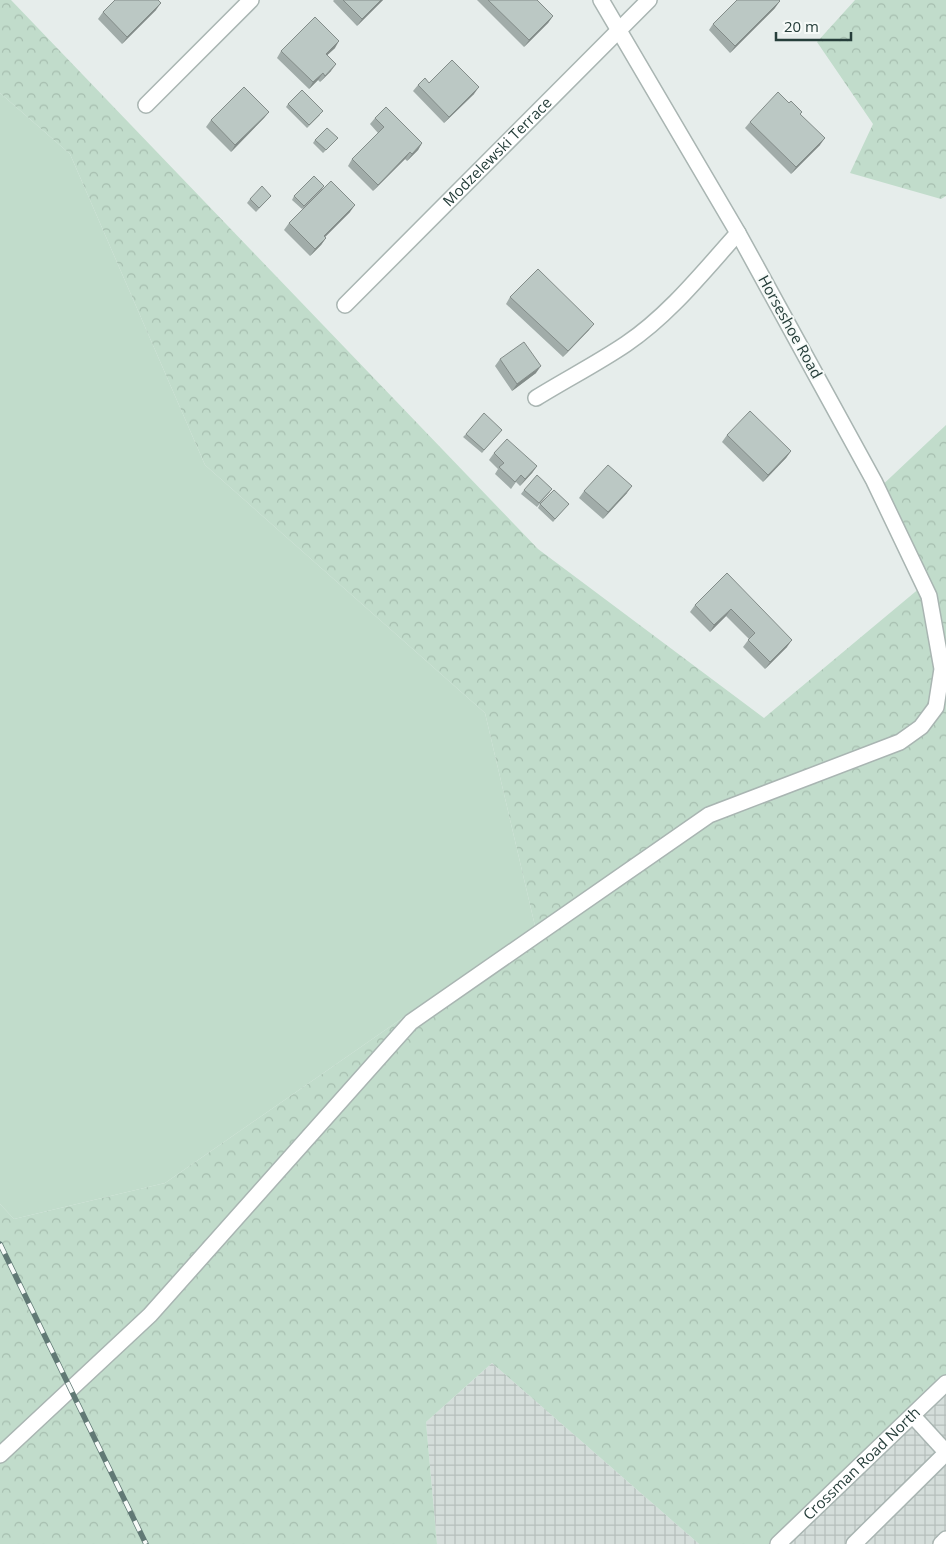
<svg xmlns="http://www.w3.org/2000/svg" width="946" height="1544" viewBox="0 0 946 1544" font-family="'Open Sans',sans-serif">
	<defs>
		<pattern id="industrial-grid" width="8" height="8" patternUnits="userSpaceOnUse" patternTransform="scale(1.25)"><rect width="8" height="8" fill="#d4ddda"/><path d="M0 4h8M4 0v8" fill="none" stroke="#b6bfbc"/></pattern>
		<pattern id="forest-crowns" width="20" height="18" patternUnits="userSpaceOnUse" patternTransform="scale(1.25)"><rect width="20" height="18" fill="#c1dccb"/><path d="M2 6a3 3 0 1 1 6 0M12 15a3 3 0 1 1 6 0" fill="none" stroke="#a6beaf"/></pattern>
	</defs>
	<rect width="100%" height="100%" fill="#e6edeb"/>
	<path fill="url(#industrial-grid)" d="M492 1363 699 1544H437L426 1422Z
		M946 1383V1544H778Z"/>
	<path fill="#c1dccb" d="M0 93 70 154 205 465 485 713 535 926 165 1183 14 1219 0 1204Z"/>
	<path fill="url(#forest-crowns)" d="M0 0H11L538 549 764 718 927 582 875 492 946 425V1383L778 1544H699L492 1363 426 1422 437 1544H0V1204L14 1219 165 1183 535 926 485 713 205 465 70 154 0 93Z
		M855 0H946V196L941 199 850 173 873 124 817 42Z"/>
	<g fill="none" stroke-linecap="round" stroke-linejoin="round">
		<g stroke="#a9b5b2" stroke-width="18">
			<g id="minor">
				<path d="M146 105 251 0"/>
				<path id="s1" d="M345 305 649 0"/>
				<path d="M536 398C565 380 598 363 626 344 669 315 703 272 738 233"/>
				<path d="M913 1416 946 1452"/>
				<path d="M0 1455 150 1315 411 1022 709 815 900 742 921 727 936 707 942 669 929 596 874 481 738 233 601 0"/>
				<path id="s2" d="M778 1544 946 1383"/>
				<path d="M854 1544 946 1453"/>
				<path d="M941 1544 946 1539"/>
			</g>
		</g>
		<use href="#minor" stroke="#fff" stroke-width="15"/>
		<g stroke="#617975" stroke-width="5.5">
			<path id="rail" d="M0 1244 146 1544"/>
		</g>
		<use href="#rail" stroke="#f6faf8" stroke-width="4" stroke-dasharray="11" stroke-linecap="butt"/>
	</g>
	<path fill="#a1aca9" d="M334 0H383L357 26 333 1Z
		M477 0H537L553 16 548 23 524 47Z
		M775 8 730 53 709 30 713 24Z
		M156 10 122 44 98 19 103 12Z
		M335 48 327 55 331 71 320 82 318 80 309 89 277 58 281 51Z
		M429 83 474 94 444 123 413 91 418 85Z
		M288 104 320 115 307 128 286 107Z
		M269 112 264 118 231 152 206 127 211 120Z
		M800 114 820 145 791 174 745 128 750 122Z
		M375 118 422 143 418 150 407 161 405 159 373 191 348 166 352 159 378 133 370 124Z
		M315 140 335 141 323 153 313 143Z
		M322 189 302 209 292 200 294 196Z
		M271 196 256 212 247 203 250 199Z
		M350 212 325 237 326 238 321 245 310 256 284 230 289 223Z
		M510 297 589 330 563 357 506 304Z
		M500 359 536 373 512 391 495 366Z
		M502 430 482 453 463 437 466 434Z
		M727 435 791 451 786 458 763 482 722 442Z
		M494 453 537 466 532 473 520 486 516 482 511 489 495 474 498 469 489 460Z
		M524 490 550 492 537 507 521 494Z
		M584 491 627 493 603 519 579 498Z
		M540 504 566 507 553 522 538 508Z
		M727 573 787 647 765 669 743 647 749 639 726 616 710 632 690 612 695 605Z"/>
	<path fill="#838c89" d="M381 0H383L357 26 362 19Z
		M780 1 775 8 730 53 735 46Z
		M161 3 156 10 122 44 127 37Z
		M553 16 548 23 524 47 529 40Z
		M339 41 335 48 321 61 326 54Z
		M336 64 331 71 320 82 325 76Z
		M323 73 318 80 309 89 313 82Z
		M479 87 474 94 444 123 449 117Z
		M269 112 264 118 231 152 235 145Z
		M825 138 820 145 791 174 796 167Z
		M422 143 418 150 407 161 412 154Z
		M410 152 405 159 373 191 378 185Z
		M324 186 322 189 302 209 304 206Z
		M355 205 350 212 319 243 324 236Z
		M326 238 321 245 310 256 315 249Z
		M594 324 589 330 563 357 568 351Z
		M541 366 536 373 512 391 517 384Z
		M791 451 786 458 763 482 768 475Z
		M537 466 532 473 520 486 525 479Z
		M632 486 627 493 603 519 608 512Z
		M731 609 726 616 710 632 714 625Z
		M792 640 787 647 765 669 770 662Z"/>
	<path fill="#bbc8c4" stroke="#838c89" d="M115 0H158L161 3 127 37 103 12Z
		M343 0H381L362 19Z
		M488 0H537L553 16 529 40Z
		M737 0H779L780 1 735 46 713 24Z
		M315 17 339 41 326 54 336 64 325 76 323 73 313 82 281 51Z
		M452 60 479 87 449 117 418 85 425 78 429 83Z
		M244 87 269 112 235 145 211 120Z
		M302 90 323 111 309 125 288 104Z
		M778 92 789 103 791 101 802 112 800 114 825 138 796 167 750 122Z
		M386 107 422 143 412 154 410 152 378 185 352 159 384 127 375 118Z
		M327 128 338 138 326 150 315 140Z
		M314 176 324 186 304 206 294 196Z
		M331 181 355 205 324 236 326 238 315 249 289 223Z
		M262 186 271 196 259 208 250 199Z
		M538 269 594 324 568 351 510 297Z
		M524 342 541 366 517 384 500 359Z
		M750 411 791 451 768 475 727 435Z
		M484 413 502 430 484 450 466 434Z
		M507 439 537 466 525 479 521 475 515 482 499 467 504 463 494 453Z
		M608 465 632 486 608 512 584 491Z
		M537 475 552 489 539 503 524 490Z
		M554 490 569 504 555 519 540 504Z
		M727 573 792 640 770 662 748 640 755 633 731 609 714 625 695 605Z"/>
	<g text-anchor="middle" stroke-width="4" stroke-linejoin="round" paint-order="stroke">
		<g font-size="15" fill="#263e3a" stroke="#f6faf8">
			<text dy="5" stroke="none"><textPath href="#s1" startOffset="216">Modzelewski Terrace</textPath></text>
			<text transform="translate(790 327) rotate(61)" y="5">Horseshoe Road</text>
			<text dy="5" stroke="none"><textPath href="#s2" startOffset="116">Crossman Road North</textPath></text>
		</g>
	</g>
	<path d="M776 32v8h75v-8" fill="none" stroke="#263e3a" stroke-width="2.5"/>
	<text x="784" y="32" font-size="15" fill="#263e3a" stroke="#f6faf8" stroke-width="4" paint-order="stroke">20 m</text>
</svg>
